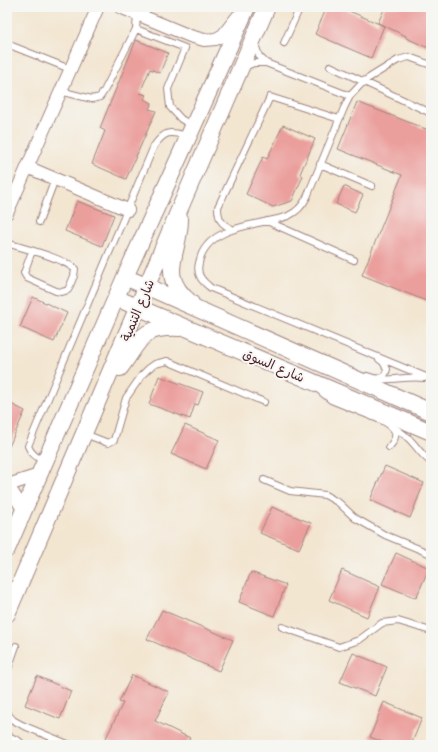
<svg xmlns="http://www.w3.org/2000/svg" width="438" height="752" viewBox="0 0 438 752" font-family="Mali,'Playpen Sans Arabic',sans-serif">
	<rect width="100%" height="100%" fill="#f6f6f2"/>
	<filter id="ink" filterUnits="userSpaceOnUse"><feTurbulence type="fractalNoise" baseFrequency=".025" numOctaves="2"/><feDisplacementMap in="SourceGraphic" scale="8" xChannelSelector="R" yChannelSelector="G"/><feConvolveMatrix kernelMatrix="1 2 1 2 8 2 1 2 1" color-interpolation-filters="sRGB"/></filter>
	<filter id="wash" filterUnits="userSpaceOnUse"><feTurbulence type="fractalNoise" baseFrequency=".012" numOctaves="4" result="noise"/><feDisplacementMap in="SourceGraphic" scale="16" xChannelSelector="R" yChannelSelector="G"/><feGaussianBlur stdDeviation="0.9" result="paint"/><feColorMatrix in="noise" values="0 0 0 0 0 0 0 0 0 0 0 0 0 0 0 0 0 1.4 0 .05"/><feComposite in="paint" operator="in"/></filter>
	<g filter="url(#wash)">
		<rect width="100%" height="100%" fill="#f3e6d1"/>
		<g id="blocks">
			<path fill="#eb9f9c" d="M327 7H340L384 26 371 58 315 34Z
				M385 7H431V49L406 38V36L378 23Z
				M136 40 168 53 160 73 150 69 140 93 146 95 144 99 152 103 149 109 156 111 126 179 92 164 105 131 100 128Z
				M357 102 431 131V303L362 275 402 175 338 149Z
				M283 125 315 139 300 174 303 176 292 201 273 207 246 194 263 157 267 159Z
				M344 186 363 195 355 212 336 204Z
				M77 201 114 215 102 246 65 231Z
				M33 297 67 313 54 342 20 327Z
				M159 376 203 392 198 405 195 404 190 419 149 404Z
				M7 402 25 411 7 451Z
				M185 425 219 440 206 469 171 454Z
				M385 466 424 483 410 518 370 500Z
				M272 507 311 523 299 549 260 533Z
				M396 553 429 568 416 598 382 584Z
				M342 570 380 587 367 617 329 600Z
				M251 572 286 585 274 616 239 602Z
				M162 610 233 640 219 671 147 639Z
				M353 653 387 667 375 696 340 682Z
				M132 675 169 692 155 721 190 738 186 745H117L105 740 123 703 119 702Z
				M37 676 71 691 60 719 25 705Z
				M384 702 422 718 411 745H390L370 737Z"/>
		</g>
	</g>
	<g filter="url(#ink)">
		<use href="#blocks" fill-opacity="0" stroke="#9e827e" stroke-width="1"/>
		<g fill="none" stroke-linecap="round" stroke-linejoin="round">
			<g stroke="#9e827e" stroke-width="8">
				<path id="service" d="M137 14 136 29 185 48 168 89 170 107 181 119 193 126
					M284 43 300 7
					M7 44 70 69
					M255 44 259 56 266 63
					M431 65 409 57 398 60 364 81 350 96 344 108 307 197C303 205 297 212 288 216 260 226 206 224 199 263 196 275 202 281 211 288L431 379
					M330 66 431 113
					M244 67 254 63H266L350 96
					M60 91 92 99 100 97 104 91 136 29
					M320 164 372 186
					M267 221 354 260
					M39 222 55 179
					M232 229C221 224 218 219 218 207L270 97 339 119
					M7 243C25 249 61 257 75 269L74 276 68 290 62 292 56 291 27 278 24 273 32 251
					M367 376C385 384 405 375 424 378
					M379 378C384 377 386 375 387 369L383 362 379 359
					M320 391 331 400 383 421C396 428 400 435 389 447
					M392 426C398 430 403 433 408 438 417 446 420 454 431 462
					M85 434 108 443 114 440 126 398 142 375 148 369 155 364 167 361 264 402
					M45 462C37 457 31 454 28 446L154 146C166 129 171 132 188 136
					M264 480 290 491 325 495 339 503 355 518 385 535 431 554
					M282 627 339 647 359 640 382 623 398 621 431 631
					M7 672 16 646
					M7 713 13 720 22 725 70 745"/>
			</g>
			<g stroke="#9e827e" stroke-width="14">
				<path id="minor" d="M120 7 190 36 204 40 216 39 223 35 238 16
					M27 167 128 210
					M7 213 98 7
					M7 484 23 509
					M8 485 39 475"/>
			</g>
			<g stroke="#9e827e" stroke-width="18">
				<path id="tertiary" d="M180 219C180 254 156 275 191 303
					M125 277 431 412
					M116 298 431 432
					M120 368C141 340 140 326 180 328
					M7 549 125 277 247 7
					M7 614 180 208 267 7
					M7 741 16 745"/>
			</g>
			<use href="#service" stroke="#fff" stroke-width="6"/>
			<use href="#minor" stroke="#fff" stroke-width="12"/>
			<use href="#tertiary" stroke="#fff" stroke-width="16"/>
		</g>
	</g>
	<g text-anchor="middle" stroke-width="4" stroke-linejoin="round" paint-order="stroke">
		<g font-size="13" fill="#4a1f2b" stroke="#f6f6f2">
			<text transform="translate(137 310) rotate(-67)" y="5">شارع التنمية</text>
			<text transform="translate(274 365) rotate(23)" y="5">شارع السوق</text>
		</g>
	</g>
	<rect width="438" height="752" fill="none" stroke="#f6f6f2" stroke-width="24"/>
</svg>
